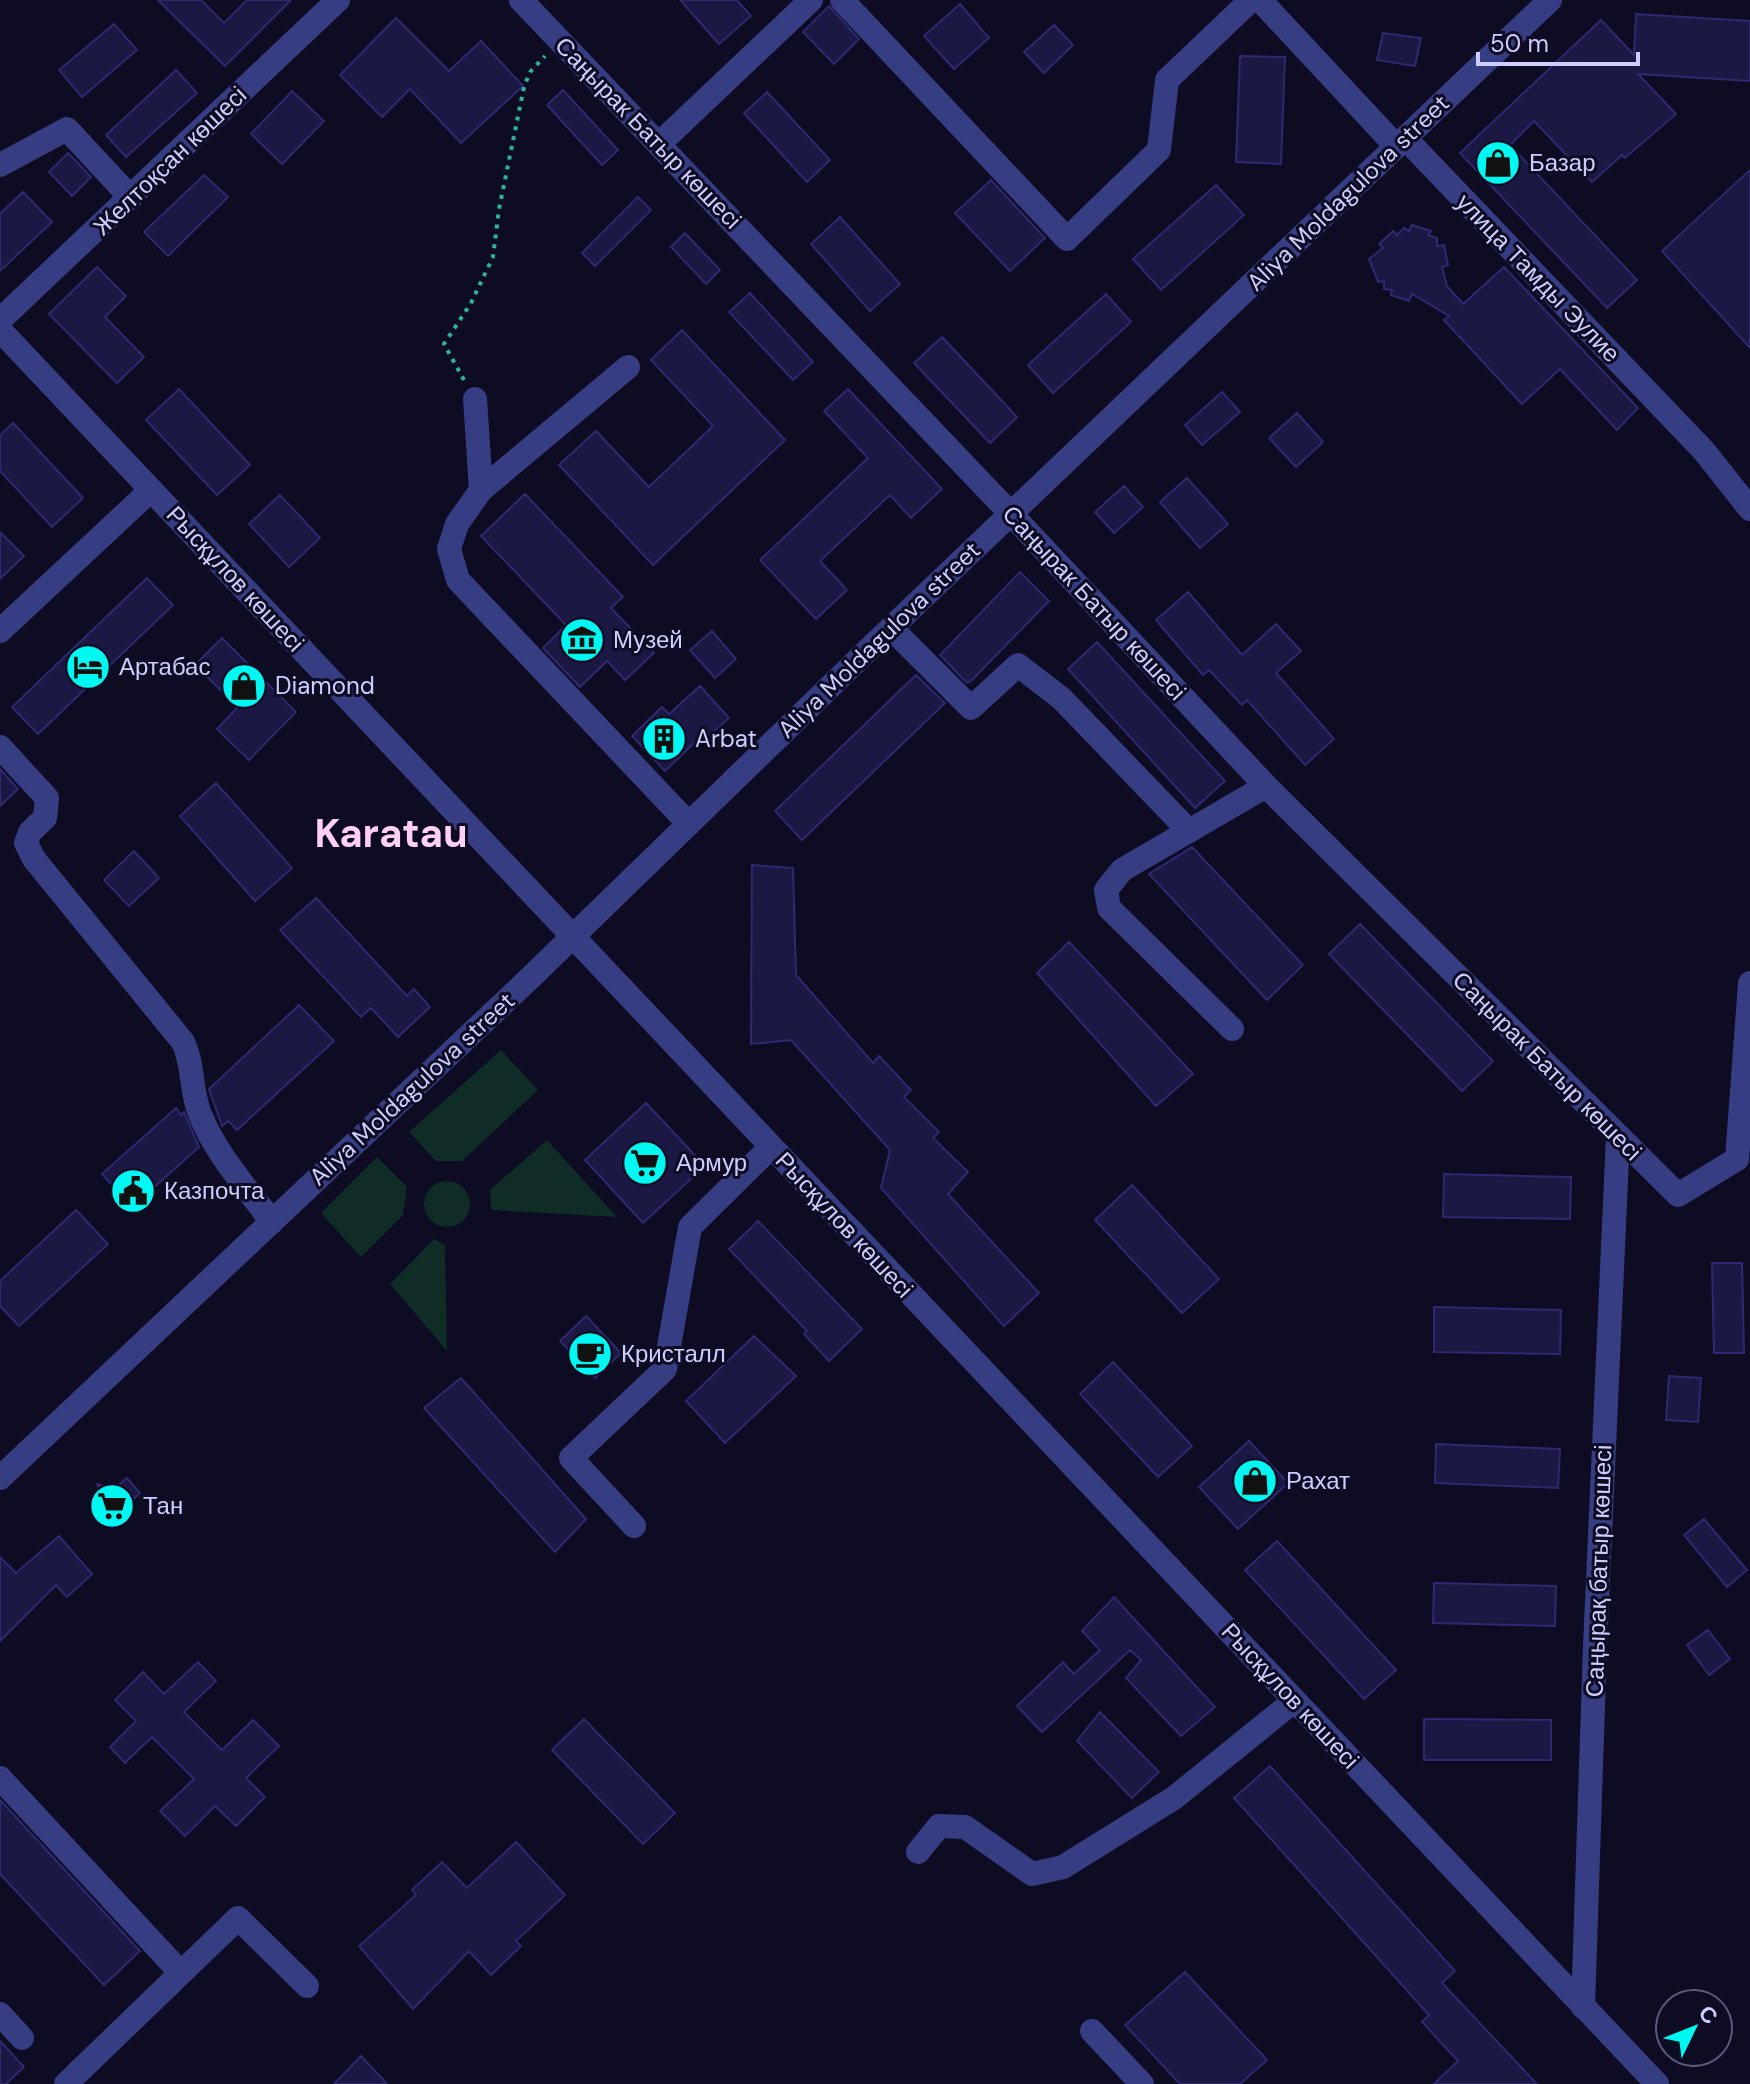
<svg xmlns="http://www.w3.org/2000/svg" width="1750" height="2084" viewBox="0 0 1750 2084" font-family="'DM Sans',sans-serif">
	<rect width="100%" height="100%" fill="#0d0c22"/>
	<path fill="#0f2c27" d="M501 1050 538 1090 462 1161H436L409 1132Z
		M547 1140 617 1217 491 1210 490 1190Z
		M377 1157 407 1187 403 1215 361 1257 321 1213Z
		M424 1204a23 23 0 1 1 46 0a23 23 0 1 1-46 0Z
		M434 1239 445 1245 447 1351 390 1284Z"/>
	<path fill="#1b1843" stroke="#2e2970" stroke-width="2" d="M158 0H201L224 23 247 0H291L225 66Z
		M680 0H737L751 16 719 44Z
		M960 4 989 38 954 69 924 36Z
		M829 6 859 39 834 64 803 32Z
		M1636 14 1750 21V81L1638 74 1676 114 1625 158 1622 155 1592 182 1534 121 1510 145 1637 280 1607 308 1460 153 1601 20 1634 55Z
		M396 18 449 71 481 41 523 86 461 143 410 89 382 117 340 75Z
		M114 24 137 50 82 97 59 70Z
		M1054 25 1073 45 1044 73 1024 52Z
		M1383 33 1421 38 1415 66 1377 60Z
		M1240 56 1285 57 1281 164 1236 162Z
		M176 70 197 93 126 157 106 135Z
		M563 90 618 150 602 165 547 105Z
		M292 91 324 121 282 164 251 134Z
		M767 92 830 160 807 182 744 113Z
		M68 153 91 177 72 196 49 172Z
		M1750 170V348L1662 251Z
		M204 175 228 197 168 256 144 232Z
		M991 180 1045 238 1010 271 955 213Z
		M1216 185 1244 215 1161 290 1133 259Z
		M23 192 52 222 0 271V214Z
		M638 197 651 210 595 266 582 253Z
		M840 217 900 284 870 311 811 244Z
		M1412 225 1431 231 1428 235 1437 238V246L1444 245 1448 265 1442 267 1447 286 1463 304 1504 267 1638 408 1617 430 1560 369 1522 404 1444 320 1449 316 1412 294 1409 301 1391 295 1392 290 1384 289V281L1378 282 1369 259 1383 248 1379 244 1393 231 1397 235 1404 228 1409 231Z
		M685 233 720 270 706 284 671 247Z
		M97 267 126 296 105 317 144 357 117 383 49 314Z
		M750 293 813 362 793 380 729 312Z
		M1106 294 1131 322 1053 393 1028 365Z
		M682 330 785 440 653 565 559 465 596 431 649 487 713 426 651 360Z
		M942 337 1017 417 990 443 914 363Z
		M179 389 250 465 217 495 146 420Z
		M848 389 942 489 911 518 890 495 820 561 847 590 816 619 760 560 868 458 824 411Z
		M1222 392 1240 412 1202 445 1185 425Z
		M1297 413 1323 442 1296 467 1269 438Z
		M13 423 83 498 52 527 0 471V435Z
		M1187 478 1228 524 1200 548 1160 502Z
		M1124 486 1143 507 1114 533 1095 512Z
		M525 494 623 597 611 608 654 653 625 680 607 661 580 687 543 648 566 625 481 536Z
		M280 495 320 538 289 567 249 524Z
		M0 532 24 556 0 579Z
		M1020 572 1049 601 970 682H966L940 655Z
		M147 578 173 605 38 734 12 707Z
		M1188 592 1242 655 1276 624 1301 651 1276 673 1334 739 1305 765 1247 700 1242 705 1209 670 1203 675 1156 620Z
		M712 631 736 659 715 678 690 650Z
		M222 638 296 712 249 760 217 729 238 707 195 665Z
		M1097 642 1225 781 1195 808 1068 669Z
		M916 675 945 703 802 840 775 811Z
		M700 686 729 718 699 744 696 741 665 771 632 736 662 707 669 714Z
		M0 769 18 789 0 806Z
		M216 783 292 868 255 901 180 816Z
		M1192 847 1303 965 1267 1000 1149 874Z
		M134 851 159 878 129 906 104 880Z
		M752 865 793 868 796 975 873 1063 879 1056 911 1090 904 1097 939 1132 933 1138 968 1172 948 1194 1039 1293 1004 1326 881 1188 890 1150 791 1040 751 1044Z
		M316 898 407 996 414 989 430 1007 398 1037 371 1008 361 1017 280 930Z
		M1360 924 1493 1061 1462 1091 1329 954Z
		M1069 942 1193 1074 1156 1106 1037 973Z
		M299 1005 334 1041 237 1130 228 1121 222 1126 209 1089Z
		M646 1103 705 1166 643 1223 585 1160Z
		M176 1108 181 1115 184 1112 199 1147 132 1207 102 1174Z
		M1444 1174 1571 1177 1570 1219 1443 1217Z
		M1132 1185 1219 1279 1182 1313 1095 1220Z
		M76 1210 108 1244 19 1326 0 1306V1281Z
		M758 1221 862 1329 829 1361 804 1334 807 1331 729 1249Z
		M1712 1263H1742L1744 1353H1714Z
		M1434 1307 1561 1310 1560 1354 1434 1352Z
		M586 1316 621 1353 595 1378 560 1341Z
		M754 1336 796 1376 725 1443 686 1401Z
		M1113 1362 1192 1446 1158 1477 1080 1394Z
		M1669 1376 1701 1378 1698 1422 1666 1420Z
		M461 1378 586 1519 555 1552 424 1408Z
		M1249 1441 1288 1483 1238 1529 1199 1487Z
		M1436 1444 1560 1449 1558 1488 1435 1483Z
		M127 1478 140 1493 105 1526 92 1512 103 1499 97 1484 114 1489Z
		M1704 1519 1747 1570 1727 1587 1684 1535Z
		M59 1536 92 1574 67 1597 56 1585 0 1641V1557L16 1573Z
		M1277 1541 1396 1670 1364 1699 1245 1570Z
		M1434 1583 1556 1586 1555 1626 1433 1623Z
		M1114 1597 1215 1707 1181 1736 1126 1678 1141 1660 1130 1650 1042 1732 1017 1706 1063 1662 1074 1674 1100 1650 1082 1631Z
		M1708 1630 1730 1659 1709 1675 1687 1645Z
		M198 1662 216 1681 184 1712 222 1750 253 1720 279 1746 246 1778 265 1797 236 1826 215 1806 185 1836 160 1811 194 1779 152 1737 125 1763 110 1747 136 1721 115 1700 143 1672 164 1694Z
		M1100 1712 1159 1772 1132 1798 1077 1741Z
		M584 1719 675 1813 643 1844 552 1750Z
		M1424 1719 1551 1720V1760H1424Z
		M1270 1766 1455 1971 1442 1983 1537 2084H1434L1458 2061 1422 2022 1429 2015 1234 1798Z
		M0 1800 140 1951 104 1985 0 1874Z
		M516 1842 565 1895 516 1941 521 1946 491 1975 469 1951 413 2009 359 1946 416 1895 412 1890 442 1862 467 1888Z
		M1185 1972 1267 2060 1240 2084H1180L1125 2025Z
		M0 2041 24 2067 6 2084H0Z
		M361 2056 387 2084H334Z"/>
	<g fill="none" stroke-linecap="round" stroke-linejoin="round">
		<path stroke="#2ab69c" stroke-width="4" stroke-dasharray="4 6" stroke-linecap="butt" d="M464 380 444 344 471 303 493 257 499 209 524 87 530 72 545 56"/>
		<path stroke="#363d82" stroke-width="24" d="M521 0 1011 514 1266 786 1678 1195 1737 1159 1750 983
			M842 0 1067 239 1159 150 1167 80 1251 0
			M1260 0 1396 146
			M1405 138 1704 451 1750 509
			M659 144 811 0
			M0 165 67 129 131 198
			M0 320 338 0
			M0 330 1657 2084
			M628 367 481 490 457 524 449 549 458 580 689 824
			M475 399 481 490
			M891 628 971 708 1018 665 1062 699 1189 831
			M0 631 151 490
			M0 747 47 798 45 818 30 832 26 843 34 859 183 1042C194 1064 190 1090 200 1114 215 1153 247 1188 272 1222
			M1232 1029 1109 908 1106 890 1122 870 1266 786
			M0 1478 529 979 871 647 1550 0
			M634 1526 571 1458 665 1369 690 1227 771 1147
			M0 1778 181 1973
			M918 1852 939 1826 965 1827 1032 1874 1063 1867 1174 1798 1294 1701
			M1583 2007 1595 1646 1618 1136
			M0 2014 22 2038
			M1092 2031 1142 2084
			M66 2084 238 1918 307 1986"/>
	</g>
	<defs>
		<g id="shop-disc" transform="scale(2.3)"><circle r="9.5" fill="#00f8f2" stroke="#0d0c22"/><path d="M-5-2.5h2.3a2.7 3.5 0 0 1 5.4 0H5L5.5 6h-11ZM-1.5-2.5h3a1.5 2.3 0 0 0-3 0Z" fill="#111"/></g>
		<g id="museum-disc" transform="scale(2.3)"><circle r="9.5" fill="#00f8f2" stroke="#0d0c22"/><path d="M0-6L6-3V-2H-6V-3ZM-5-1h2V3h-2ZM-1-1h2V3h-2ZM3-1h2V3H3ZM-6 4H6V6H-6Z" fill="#111"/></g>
		<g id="hotel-disc" transform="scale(2.3)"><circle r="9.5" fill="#00f8f2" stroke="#0d0c22"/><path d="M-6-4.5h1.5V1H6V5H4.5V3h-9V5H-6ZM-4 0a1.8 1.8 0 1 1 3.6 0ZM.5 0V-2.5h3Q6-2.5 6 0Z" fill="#111"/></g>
		<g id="building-disc" transform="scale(2.3)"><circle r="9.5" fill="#00f8f2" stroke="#0d0c22"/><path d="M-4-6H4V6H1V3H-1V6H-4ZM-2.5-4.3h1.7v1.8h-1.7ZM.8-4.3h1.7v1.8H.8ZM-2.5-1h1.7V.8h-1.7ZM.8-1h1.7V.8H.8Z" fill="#111"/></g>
		<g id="supermarket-disc" transform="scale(2.3)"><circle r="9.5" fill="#00f8f2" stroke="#0d0c22"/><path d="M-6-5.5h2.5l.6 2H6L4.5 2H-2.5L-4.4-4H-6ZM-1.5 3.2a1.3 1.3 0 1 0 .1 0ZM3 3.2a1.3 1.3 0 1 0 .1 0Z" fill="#111"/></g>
		<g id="civic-disc" transform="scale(2.3)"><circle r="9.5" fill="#00f8f2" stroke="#0d0c22"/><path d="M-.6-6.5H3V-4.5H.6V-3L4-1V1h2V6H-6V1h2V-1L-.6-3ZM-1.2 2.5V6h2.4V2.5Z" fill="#111"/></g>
		<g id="cafe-disc" transform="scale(2.3)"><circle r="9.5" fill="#00f8f2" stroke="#0d0c22"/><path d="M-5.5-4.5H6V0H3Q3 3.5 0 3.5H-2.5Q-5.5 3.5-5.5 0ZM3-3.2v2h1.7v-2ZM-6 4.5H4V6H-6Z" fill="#111"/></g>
	</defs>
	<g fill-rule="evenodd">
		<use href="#shop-disc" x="1498" y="163"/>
		<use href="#museum-disc" x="582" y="640"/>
		<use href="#hotel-disc" x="88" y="667"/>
		<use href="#shop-disc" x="244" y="686"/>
		<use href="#building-disc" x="664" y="739"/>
		<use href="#supermarket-disc" x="645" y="1163"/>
		<use href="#civic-disc" x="133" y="1191"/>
		<use href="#cafe-disc" x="590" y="1354"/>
		<use href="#shop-disc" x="1255" y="1481"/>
		<use href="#supermarket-disc" x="112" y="1506"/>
	</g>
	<g text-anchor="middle" stroke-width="6" stroke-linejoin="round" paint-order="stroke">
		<g font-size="24" fill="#cdceff" stroke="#0d0c22">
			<text transform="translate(648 133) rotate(46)" y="8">Саңырак Батыр көшесі</text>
			<text transform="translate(170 161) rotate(-44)" y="8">Желтоқсан көшесі</text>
			<text transform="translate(1348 193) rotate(-44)" y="8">Aliya Moldagulova street</text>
			<text transform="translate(1538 278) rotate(46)" y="8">улица Тамды Эулие</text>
			<text transform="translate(235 579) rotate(47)" y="8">Рысқұлов көшесі</text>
			<text transform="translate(1094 603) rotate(47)" y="8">Саңырак Батыр көшесі</text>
			<text transform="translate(879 640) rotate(-44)" y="8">Aliya Moldagulova street</text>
			<text transform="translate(1547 1066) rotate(45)" y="8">Саңырак Батыр көшесі</text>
			<text transform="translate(412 1089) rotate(-43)" y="8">Aliya Moldagulova street</text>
			<text transform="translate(844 1225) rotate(47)" y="8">Рысқұлов көшесі</text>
			<text transform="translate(1599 1571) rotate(-88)" y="8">Саңырақ батыр көшесі</text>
			<text transform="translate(1290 1696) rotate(47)" y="8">Рысқұлов көшесі</text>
		</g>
		<g font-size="24" fill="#cdceff" stroke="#0d0c22" text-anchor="start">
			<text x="1529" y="171">Базар</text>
			<text x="613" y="648">Музей</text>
			<text x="119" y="675">Артабас</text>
			<text x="275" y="694">Diamond</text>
			<text x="695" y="747">Arbat</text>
			<text x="676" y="1171">Армур</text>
			<text x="164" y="1199">Казпочта</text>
			<text x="621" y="1362">Кристалл</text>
			<text x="1286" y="1489">Рахат</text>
			<text x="143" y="1514">Тан</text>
		</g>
		<g font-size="40" font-weight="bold" fill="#ffcff4" stroke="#0d0c22">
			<text x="391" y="847">Karatau</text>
		</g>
	</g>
	<g transform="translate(1694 2028) rotate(47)"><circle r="38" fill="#0d0c22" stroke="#5a5a7a" stroke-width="2"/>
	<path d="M0-6L14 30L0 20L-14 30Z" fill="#00f8f2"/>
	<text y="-12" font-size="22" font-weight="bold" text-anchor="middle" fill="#cdceff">С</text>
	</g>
	<path d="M1478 52v12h160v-12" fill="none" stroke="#cdceff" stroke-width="4"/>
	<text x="1490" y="52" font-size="24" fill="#cdceff" stroke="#0d0c22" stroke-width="6" paint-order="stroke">50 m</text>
</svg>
